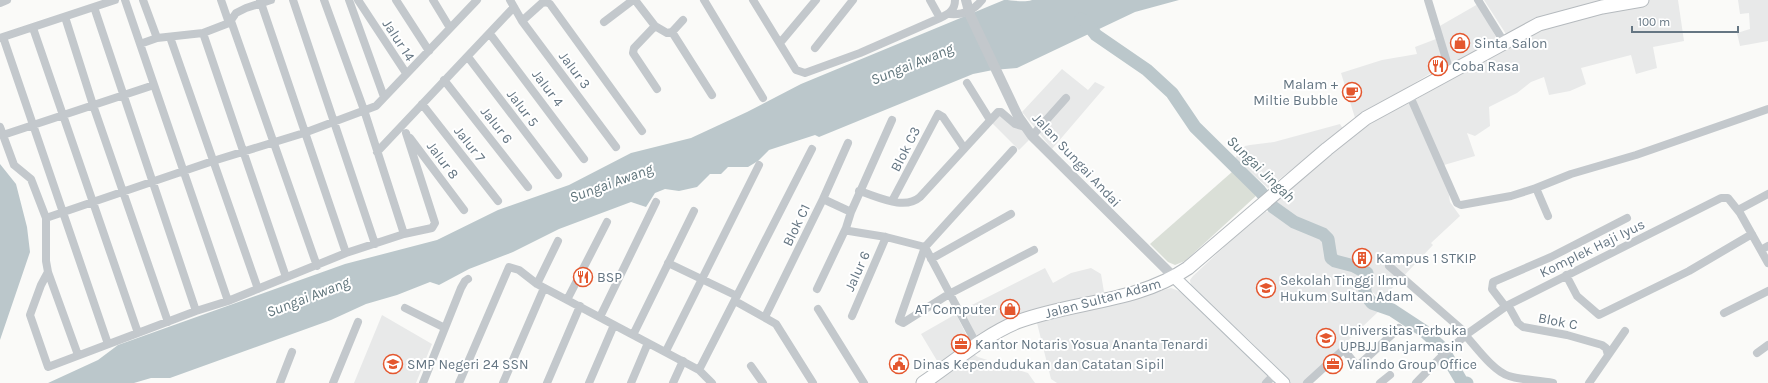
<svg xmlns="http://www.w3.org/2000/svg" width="1768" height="383" viewBox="0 0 1768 383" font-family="Karla,sans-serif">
	<rect width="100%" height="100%" fill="#fafaf8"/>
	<path fill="#e8e9e9" d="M1484 0H1601L1538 18 1506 34Z
		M1649 0H1678L1684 41 1653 47 1657 68 1636 74 1631 55 1581 68 1586 84 1570 91 1549 95 1544 77 1531 82 1517 93 1489 107 1490 126 1475 136 1467 133 1475 156 1444 165 1450 202 1460 216 1431 243 1433 245 1381 300 1357 277 1361 293 1379 311 1303 383H1290L1250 341 1191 287 1190 280 1193 276 1264 210 1267 212 1269 210 1326 240V251L1330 262 1350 270 1343 262H1340L1335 258 1332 251 1335 244 1311 227 1300 223 1277 207 1274 202 1350 137 1381 117 1415 100 1523 35 1606 10Z
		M1738 0H1768V41L1740 46 1737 33 1750 29 1749 13 1740 14Z
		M1478 4 1497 39 1453 64 1450 63 1438 27Z
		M1436 39 1444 65 1372 109 1356 121 1341 73 1382 60 1417 54 1415 47Z
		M1062 69 1088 90 1095 82 1105 87 1052 149 1022 112Z
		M995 113 1023 129 1029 140 1019 150 990 121Z
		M1340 124 1343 129 1268 188 1235 158 1245 146 1250 145 1274 142Z
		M1045 268 1053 283 1071 273 1091 268 1101 274 1104 292 1077 300 1058 303 1018 315 975 339 960 311Z
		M1171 288 1179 291 1193 302 1276 383H1057L1051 379 1037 323Z
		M956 314 971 344 939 364 921 334Z
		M382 315 432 344 416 383H354Z
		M972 353 978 357 1028 373 1035 383H925Z"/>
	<path fill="#dadfd7" d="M1232 172 1257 195 1185 261 1175 265 1168 262 1150 244Z"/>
	<path fill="#bbc7cb" d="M1004 0C1014 0 1023 3 1032 0H1179L1135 12 1017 68 993 70 973 74 819 137 815 135 769 150 758 161 748 167H728L721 174H710L697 187 679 191 665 189 655 193 646 207 631 202 559 229 513 252 469 269 439 285 430 282 397 295 366 304 331 320 170 378H151L134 383H48L98 360 118 345 345 264 437 240 498 210 569 185 631 153 691 138 747 112 801 84Z
		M0 164 16 184 27 227 30 252 0 340Z"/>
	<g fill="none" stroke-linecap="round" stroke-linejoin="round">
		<path stroke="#bbc7cb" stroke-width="13" d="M1081 19 1085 21 1096 35 1147 70 1172 93 1195 127 1260 191 1273 207 1294 222 1323 234 1328 239 1331 258 1335 261 1354 266 1367 273 1368 279C1362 289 1365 295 1372 303L1392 310 1424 331 1442 348 1462 382 1467 383"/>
		<g stroke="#b3babf" stroke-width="13">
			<path id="secondary" d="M1174 277 1284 383"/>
		</g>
		<g stroke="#b5babe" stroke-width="15">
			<path id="primary" d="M923 383C953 363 983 336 1017 322 1073 301 1137 303 1188 268L1327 149 1366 118 1539 24 1602 7 1642 0"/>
		</g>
		<path stroke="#c3c8cc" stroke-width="8" d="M125 0 228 301
			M143 0 157 38
			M221 0 229 23
			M260 0 346 253
			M293 0 375 244
			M324 0 364 110 404 234
			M349 0 384 97
			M358 0 406 73
			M396 0 429 51
			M433 0 450 28
			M510 0 522 21 616 147
			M635 0 655 26 634 48 633 53 657 89
			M704 0 763 98
			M753 0 796 70 805 73 860 53 940 18C949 14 955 10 955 0
			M930 0 940 18
			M1428 0 1450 72
			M1478 0 1504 42
			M0 3 7 0
			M94 7 196 311
			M950 14C964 15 973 11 982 0
			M65 17 93 105 168 322
			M231 21 317 266
			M522 21 542 3 546 2 550 4 642 131
			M604 22 633 0
			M655 26 667 33 672 32 712 95
			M33 28 138 333
			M672 32 683 20
			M203 33 286 277
			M490 34 584 159
			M3 37 108 344
			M170 37 258 289
			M0 38 115 0
			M780 43 816 0
			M140 44 157 38 203 33 229 23 236 13 246 8 271 0
			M815 48 853 0
			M468 57 558 175
			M444 80 528 187
			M967 83 990 120
			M1409 94 1457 203 1461 205 1511 196 1536 188 1571 174 1636 155 1768 109
			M422 104 498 201
			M0 127 14 165 31 179 46 218V261L48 272 41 285 30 315 48 367 196 311 228 301 346 253 404 234 432 228 435 223 406 133
			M3 135 154 85
			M1032 136 1066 98
			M410 138 464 210
			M1013 150 925 247 899 321 903 323 949 294 1034 250
			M377 152 514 7
			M1536 188 1548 216
			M859 191C877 196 904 211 920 197L998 112H1001L1015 124 1025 127
			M823 199 851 212 846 228 849 231 886 237 925 247 977 345
			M892 201 938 114 943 117 964 148
			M1738 210 1768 194
			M851 212 892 120
			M46 218 213 161 304 133 376 106 477 0
			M1761 250 1768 246
			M931 259 1011 214
			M668 263 737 296
			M1389 266 1467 334
			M48 272 78 355
			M1566 275 1577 296 1599 315 1689 271 1752 234
			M537 284 558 241
			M817 289 846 228
			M567 300 607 222
			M735 301 776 324 813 383
			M1508 305 1518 323 1523 327 1567 335 1602 345 1606 348 1608 355
			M1505 306 1492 289 1493 282 1551 257 1627 218
			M405 308 445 328
			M818 309 864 383
			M1724 313 1768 291
			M852 316 886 237
			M600 317 656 202
			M765 317 823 199 848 143
			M633 335 694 211
			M1466 336C1476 347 1494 372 1509 376 1520 380 1539 380 1553 383
			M666 351 759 165
			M1757 353 1768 345
			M751 366 763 383
			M699 370 812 149
			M280 383 292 352
			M333 383 358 322
			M423 383 461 288 465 281 468 279
			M459 383 509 267 519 270 537 284 699 370 712 383
			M503 383 544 288
			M547 383 580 306
			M589 383 614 325
			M631 383 648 343
			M673 383 683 361
			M1266 383 1275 374
			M1307 383 1342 351H1345L1356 365 1360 364 1399 328
			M1380 383 1390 375
			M1416 383 1440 358 1467 334 1508 305 1721 198H1728L1740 213 1768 263
			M1589 383 1625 331"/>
		<path stroke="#c3c8cc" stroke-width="10" d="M1018 116 1032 136 1174 277"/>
		<use href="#secondary" stroke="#fff" stroke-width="11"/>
		<use href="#primary" stroke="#fff" stroke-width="13"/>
		<path stroke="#c3c8cc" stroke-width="10" d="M966 0 970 15 1018 116"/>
	</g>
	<defs>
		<g id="shop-ring" transform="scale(1)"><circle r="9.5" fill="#fff" stroke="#e4572e" stroke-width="1.5"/><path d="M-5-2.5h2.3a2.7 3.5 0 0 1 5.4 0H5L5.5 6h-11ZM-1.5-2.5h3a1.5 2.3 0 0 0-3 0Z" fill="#e4572e"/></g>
		<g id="restaurant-ring" transform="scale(1)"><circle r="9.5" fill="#fff" stroke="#e4572e" stroke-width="1.5"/><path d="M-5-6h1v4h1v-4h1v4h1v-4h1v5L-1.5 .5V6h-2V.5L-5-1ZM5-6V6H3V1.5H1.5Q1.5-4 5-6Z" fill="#e4572e"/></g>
		<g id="cafe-ring" transform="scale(1)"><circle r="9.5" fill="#fff" stroke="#e4572e" stroke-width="1.5"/><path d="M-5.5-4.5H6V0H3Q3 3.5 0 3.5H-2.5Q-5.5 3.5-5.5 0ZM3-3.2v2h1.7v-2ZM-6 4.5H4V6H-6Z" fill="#e4572e"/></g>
		<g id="building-ring" transform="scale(1)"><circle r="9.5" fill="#fff" stroke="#e4572e" stroke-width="1.5"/><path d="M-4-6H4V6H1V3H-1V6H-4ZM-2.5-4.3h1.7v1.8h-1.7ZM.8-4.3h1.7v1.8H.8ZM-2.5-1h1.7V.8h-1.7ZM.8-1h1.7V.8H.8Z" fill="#e4572e"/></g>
		<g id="university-ring" transform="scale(1)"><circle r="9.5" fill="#fff" stroke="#e4572e" stroke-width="1.5"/><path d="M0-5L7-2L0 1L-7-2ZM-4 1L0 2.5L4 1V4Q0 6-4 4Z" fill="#e4572e"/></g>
		<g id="office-ring" transform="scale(1)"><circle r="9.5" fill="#fff" stroke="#e4572e" stroke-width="1.5"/><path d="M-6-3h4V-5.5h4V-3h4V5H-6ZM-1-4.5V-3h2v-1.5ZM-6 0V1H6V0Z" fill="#e4572e"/></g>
		<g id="school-ring" transform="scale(1)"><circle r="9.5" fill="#fff" stroke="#e4572e" stroke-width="1.5"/><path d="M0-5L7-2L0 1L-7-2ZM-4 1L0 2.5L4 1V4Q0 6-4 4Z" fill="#e4572e"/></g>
		<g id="civic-ring" transform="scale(1)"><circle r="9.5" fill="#fff" stroke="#e4572e" stroke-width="1.5"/><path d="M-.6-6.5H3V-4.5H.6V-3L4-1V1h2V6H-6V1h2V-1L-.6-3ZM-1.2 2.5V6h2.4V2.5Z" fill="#e4572e"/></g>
	</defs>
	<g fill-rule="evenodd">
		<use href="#shop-ring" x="1460" y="43"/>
		<use href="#restaurant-ring" x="1438" y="66"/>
		<use href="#cafe-ring" x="1352" y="92"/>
		<use href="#building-ring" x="1362" y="258"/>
		<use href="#restaurant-ring" x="583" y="277"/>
		<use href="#university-ring" x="1266" y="288"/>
		<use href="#shop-ring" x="1010" y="309"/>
		<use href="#university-ring" x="1326" y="338"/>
		<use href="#office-ring" x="961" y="344"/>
		<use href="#school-ring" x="393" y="364"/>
		<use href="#civic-ring" x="899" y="364"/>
		<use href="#office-ring" x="1333" y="364"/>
	</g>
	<g text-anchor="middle" stroke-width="4" stroke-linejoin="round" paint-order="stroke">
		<g font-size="14" fill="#657683" stroke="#fff">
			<text transform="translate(399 40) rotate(57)" y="5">Jalur 14</text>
			<text transform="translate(575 70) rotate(53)" y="5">Jalur 3</text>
			<text transform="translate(548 88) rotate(53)" y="5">Jalur 4</text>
			<text transform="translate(523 108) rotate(53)" y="5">Jalur 5</text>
			<text transform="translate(497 125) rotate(52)" y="5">Jalur 6</text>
			<text transform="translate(470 144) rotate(52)" y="5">Jalur 7</text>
			<text transform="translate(905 149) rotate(-63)" y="5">Blok C3</text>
			<text transform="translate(443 160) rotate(53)" y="5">Jalur 8</text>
			<text transform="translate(1077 160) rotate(47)" y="5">Jalan Sungai Andai</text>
			<text transform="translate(796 225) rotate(-64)" y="5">Blok C1</text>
			<text transform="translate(1592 248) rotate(-26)" y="5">Komplek Haji Iyus</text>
			<text transform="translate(857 271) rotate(-66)" y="5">Jalur 6</text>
			<text transform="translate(1103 298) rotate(-15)" y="5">Jalan Sultan Adam</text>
			<text transform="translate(1558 321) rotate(11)" y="5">Blok C</text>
		</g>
		<g font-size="14" fill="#657683" stroke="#fff" text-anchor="start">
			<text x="1474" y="48">Sinta Salon</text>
			<text x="1452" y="71">Coba Rasa</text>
			<text x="1338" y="89" text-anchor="end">Malam +<tspan x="1338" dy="16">Miltie Bubble</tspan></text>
			<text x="1376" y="263">Kampus 1 STKIP</text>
			<text x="597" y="282">BSP</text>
			<text x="1280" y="285">Sekolah Tinggi Ilmu<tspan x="1280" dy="16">Hukum Sultan Adam</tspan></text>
			<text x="996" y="314" text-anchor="end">AT Computer</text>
			<text x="1340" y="335">Universitas Terbuka<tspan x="1340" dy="16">UPBJJ Banjarmasin</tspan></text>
			<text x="975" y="349">Kantor Notaris Yosua Ananta Tenardi</text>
			<text x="407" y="369">SMP Negeri 24 SSN</text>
			<text x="913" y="369">Dinas Kependudukan dan Catatan Sipil</text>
			<text x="1347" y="369">Valindo Group Office</text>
		</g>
		<g font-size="15" font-style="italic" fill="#60757c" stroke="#fff">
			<text transform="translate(912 64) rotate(-22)" y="5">Sungai Awang</text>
			<text transform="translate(1261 169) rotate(44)" y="5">Sungai Jingah</text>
			<text transform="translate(611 183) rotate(-20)" y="5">Sungai Awang</text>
			<text transform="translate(308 297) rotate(-21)" y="5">Sungai Awang</text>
		</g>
	</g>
	<path d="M1632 26v6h106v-6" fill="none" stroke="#657683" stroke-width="2"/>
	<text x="1638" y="26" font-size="12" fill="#657683" stroke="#ffffff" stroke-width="3" paint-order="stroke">100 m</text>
</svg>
